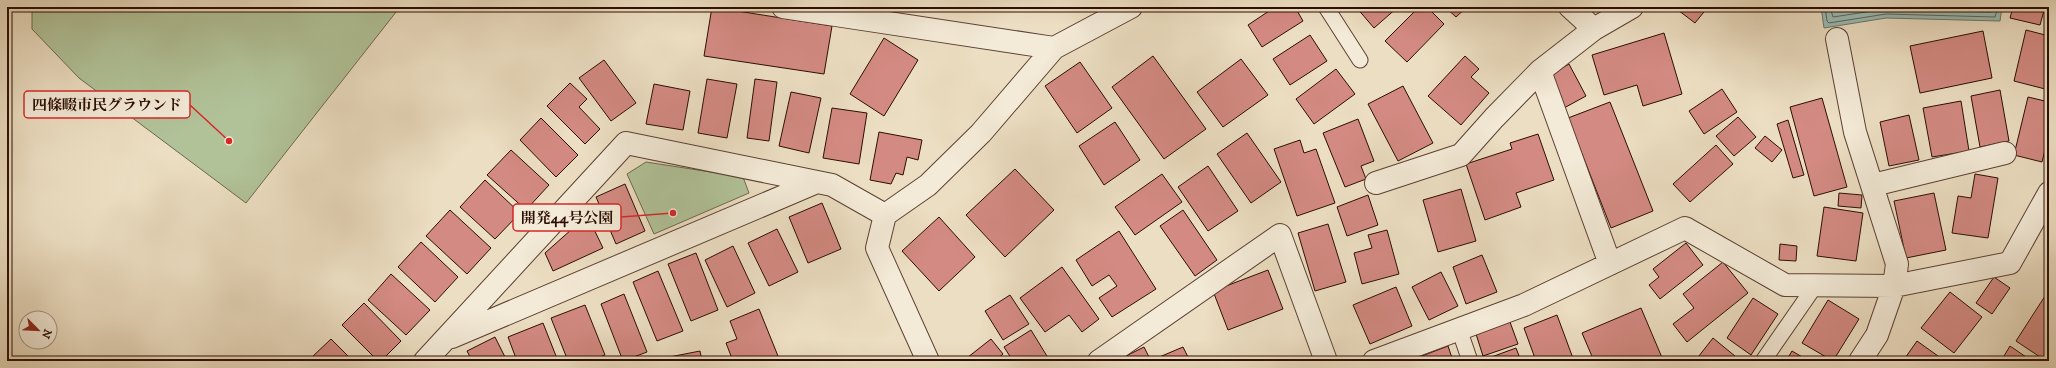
<svg xmlns="http://www.w3.org/2000/svg" width="2056" height="368" viewBox="0 0 2056 368" font-family="'IM FELL DW Pica','Noto Serif JP',serif">
	<rect width="100%" height="100%" fill="#ecdec2"/>
	<filter id="stains"><feTurbulence type="fractalNoise" baseFrequency=".005" numOctaves="4"/><feColorMatrix values="0 0 0 0 .2 0 0 0 0 .09 0 0 0 0 .02 0 0 0 .5 -.17"/></filter>
	<radialGradient id="worn" r=".72"><stop offset=".6" stop-color="#630" stop-opacity="0"/><stop offset="1" stop-color="#630" stop-opacity=".3"/></radialGradient>
	<path fill="#b1c298" stroke="#6e684e" d="M32 7H400L246 203 79 78 32 29Z
		M646 162 743 177 749 193 654 234 627 174Z"/>
	<path fill="#99bcb5" stroke="#6d766e" d="M1821 7H2002L2000 21 1886 18 1824 28Z"/>
	<g fill="none" stroke-linecap="round" stroke-linejoin="round">
		<path stroke="#62645c" stroke-width="1" d="M1825 7 1827 21 1829 23 1886 14 1995 17 1998 7
			M1830 7 1833 17 1886 9 1991 12 1993 7"/>
	</g>
	<path fill="#d38a82" stroke="#2c0d04" d="M712 7 832 26 824 74 704 56Z
		M1275 7H1295L1303 21 1262 47 1248 25Z
		M1356 7H1398L1374 28Z
		M1419 7H1427L1444 24 1407 62 1385 41Z
		M1445 7H1467L1456 17Z
		M1674 7H1708L1695 23Z
		M2013 7H2045L2040 25 2010 18Z
		M2026 30 2049 36V90L2014 81Z
		M1983 31 1992 78 1920 93 1910 46Z
		M1664 33 1682 94 1643 106 1637 85 1604 95 1592 55Z
		M1310 35 1327 61 1290 85 1273 59Z
		M884 38 918 60 884 116 850 94Z
		M1153 56 1206 129 1164 159 1112 87Z
		M1465 56 1479 69 1471 77 1489 93 1461 125 1428 96Z
		M1241 59 1268 95 1223 127 1197 92Z
		M604 60 636 103 611 121 579 78Z
		M1080 62 1112 108 1077 133 1045 86Z
		M1569 64 1586 96 1564 108 1546 77Z
		M1336 69 1355 94 1314 124 1296 99Z
		M707 79 737 84 727 138 698 133Z
		M755 79 777 82 769 141 747 138Z
		M570 83 587 99 579 107 600 129 585 144 547 106Z
		M654 84 690 91 683 130 646 124Z
		M1403 86 1433 143 1398 161 1368 104Z
		M1722 89 1737 112 1704 134 1689 111Z
		M2000 90 2009 141 1980 147 1971 96Z
		M791 92 821 98 809 153 779 146Z
		M2028 97 2049 102V134L2042 162 2014 155Z
		M1822 98 1847 187 1814 196 1790 107Z
		M1961 101 1969 151 1932 157 1923 108Z
		M1610 102 1653 211 1611 228 1568 118Z
		M832 108 867 113 859 164 823 158Z
		M1909 115 1919 160 1889 166 1880 122Z
		M1738 117 1756 137 1734 156 1716 136Z
		M541 118 578 155 556 177 520 140Z
		M1358 119 1374 161 1361 166 1366 179 1345 187 1323 133Z
		M1788 120 1804 175 1793 178 1777 124Z
		M1115 122 1140 160 1104 185 1079 146Z
		M879 132 922 140 918 160 907 157 903 175 896 173 891 184 870 180Z
		M1247 133 1281 182 1251 203 1217 154Z
		M1538 134 1554 180 1516 193 1521 207 1485 220 1466 164 1512 149 1510 143Z
		M1765 136 1782 150 1772 162 1755 148Z
		M1300 140 1304 153 1316 149 1335 203 1297 216 1274 149Z
		M1716 145 1733 164 1690 202 1673 184Z
		M511 150 549 185 526 210 487 175Z
		M1208 166 1238 211 1208 231 1178 187Z
		M1015 169 1054 210 1005 257 966 215Z
		M1162 174 1182 202 1135 235 1115 207Z
		M1975 174 1998 178 1988 238 1952 233 1958 196 1971 198Z
		M485 180 520 213 495 239 460 207Z
		M625 184 645 231 616 244 596 197Z
		M1461 189 1476 241 1438 252 1423 200Z
		M1839 193 1862 195 1861 208 1838 206Z
		M1934 193 1946 250 1906 258 1894 201Z
		M1368 195 1378 225 1347 236 1337 207Z
		M822 203 841 249 808 263 789 217Z
		M1824 207 1863 213 1856 261 1817 256Z
		M450 210 491 248 467 274 426 236Z
		M1183 210 1217 260 1195 276 1160 226Z
		M939 217 975 257 939 291 902 251Z
		M590 221 603 248 553 271 545 253 572 229Z
		M1328 224 1346 282 1315 291 1298 233Z
		M777 229 798 272 769 286 748 243Z
		M1387 230 1399 274 1362 284 1354 253 1372 248 1368 235Z
		M1119 231 1156 289 1112 317 1099 298 1117 286 1109 275 1092 286 1076 260Z
		M421 242 458 277 435 302 398 267Z
		M1686 243 1703 265 1660 299 1649 285 1659 277 1653 269Z
		M1780 244 1797 246 1796 261 1779 260Z
		M733 246 755 293 727 307 705 260Z
		M696 253 718 310 691 321 668 264Z
		M1482 255 1497 292 1466 304 1453 267Z
		M1723 262 1748 293 1687 342 1673 324 1694 308 1683 294Z
		M1062 267 1099 319 1082 332 1069 315 1045 332 1020 298Z
		M1268 270 1283 309 1228 330 1213 291Z
		M658 271 683 331 657 341 633 282Z
		M1441 272 1458 306 1429 320 1412 287Z
		M391 274 430 310 406 335 368 300Z
		M1994 277 2010 288 1992 314 1976 303Z
		M1396 287 1412 326 1370 344 1353 305Z
		M1950 292 1982 317 1954 353 1921 328Z
		M624 294 647 352 623 361 601 304Z
		M1010 295 1029 324 1003 340 985 311Z
		M2045 296 2049 299V361H2046L2016 341Z
		M1753 298 1778 314 1751 355 1727 338Z
		M1828 300 1859 319 1833 361 1802 343Z
		M364 303 401 341 381 361H378L342 325Z
		M585 305 605 355 590 361H568L551 318Z
		M1641 308 1663 360 1594 361 1582 333Z
		M759 309 780 361H733L726 343 737 339 730 321Z
		M1557 315 1574 361H1536L1524 328Z
		M1510 322 1518 344 1483 356 1476 334Z
		M543 323 558 361H517L508 337Z
		M1031 330 1050 361H1013L1004 347Z
		M495 337 507 361H472L467 351Z
		M1713 338 1741 361H1695Z
		M331 339 353 361H316L312 357Z
		M991 339 1003 354 995 361H963Z
		M1917 341 1945 361H1903Z
		M1448 346 1453 361H1414V359Z
		M2010 346 2032 361H2001Z
		M1144 347 1151 361H1116Z
		M1183 347 1190 361H1159L1157 358Z
		M1516 348 1521 361H1487L1486 359Z
		M700 351 702 361H649Z
		M1792 351 1809 361H1786Z"/>
	<g fill="none" stroke-linecap="round" stroke-linejoin="round">
		<g stroke="#5c4134" stroke-width="17">
			<path id="service" d="M1326 7 1360 60
				M1459 329 1470 361
				M1763 361 1815 286"/>
		</g>
		<g stroke="#5c4134" stroke-width="24">
			<path id="minor" d="M783 7 1054 48
				M1570 7 1594 29
				M1837 39 1855 132 1897 264 1894 286 1877 335 1860 361
				M1540 71 1610 264
				M1376 183 1461 155 1494 118 1540 71 1594 29 1632 7
				M1873 185 2005 153
				M452 337 817 182
				M425 361 626 143 832 185 885 215
				M928 361 877 248 885 215 928 185 981 133 1054 48 1131 7
				M1099 361 1280 235 1326 361
				M1374 361 1524 305 1685 228 1785 285 1894 286 2010 263 2049 193"/>
		</g>
		<use href="#service" stroke="#f3ead7" stroke-width="15"/>
		<use href="#minor" stroke="#f3ead7" stroke-width="22"/>
	</g>
	<path fill="none" stroke="#d62828" stroke-width="1.5" d="M229 141L190 105M673 213L621 217"/>
	<g fill="#d62828" stroke="#f3ead7" stroke-width="1.5">
		<circle cx="229" cy="141" r="4"/>
		<circle cx="673" cy="213" r="4"/>
	</g>
	<g fill="#f3ead7" stroke="#d62828" stroke-width="1.5">
		<rect x="24" y="91" width="166" height="27" rx="4"/>
		<rect x="513" y="204" width="108" height="27" rx="4"/>
	</g>
	<g font-size="15" text-anchor="middle" font-weight="bold" fill="#2c0d04">
		<text x="107" y="110">四條畷市民グラウンド</text>
		<text x="567" y="223">開発44号公園</text>
	</g>
	<rect width="2056" height="368" fill="none" stroke="#ecdec2" stroke-width="24"/>
	<rect x="8" y="8" width="2040" height="352" fill="none" stroke="#2c0d04" stroke-width="2"/>
	<rect x="12" y="12" width="2032" height="344" fill="none" stroke="#2c0d04"/>
	<g transform="translate(38 330) rotate(114)"><circle r="19" fill="#f3ead7" stroke="#a39283"/>
	<path d="M0-3L7 15L0 10L-7 15Z" fill="#8f2418"/>
	<text y="-6" font-size="11" font-weight="bold" text-anchor="middle" fill="#2c0d04">N</text>
	</g>
	<rect width="100%" height="100%" filter="url(#stains)"/>
	<rect width="100%" height="100%" fill="url(#worn)"/>
</svg>
